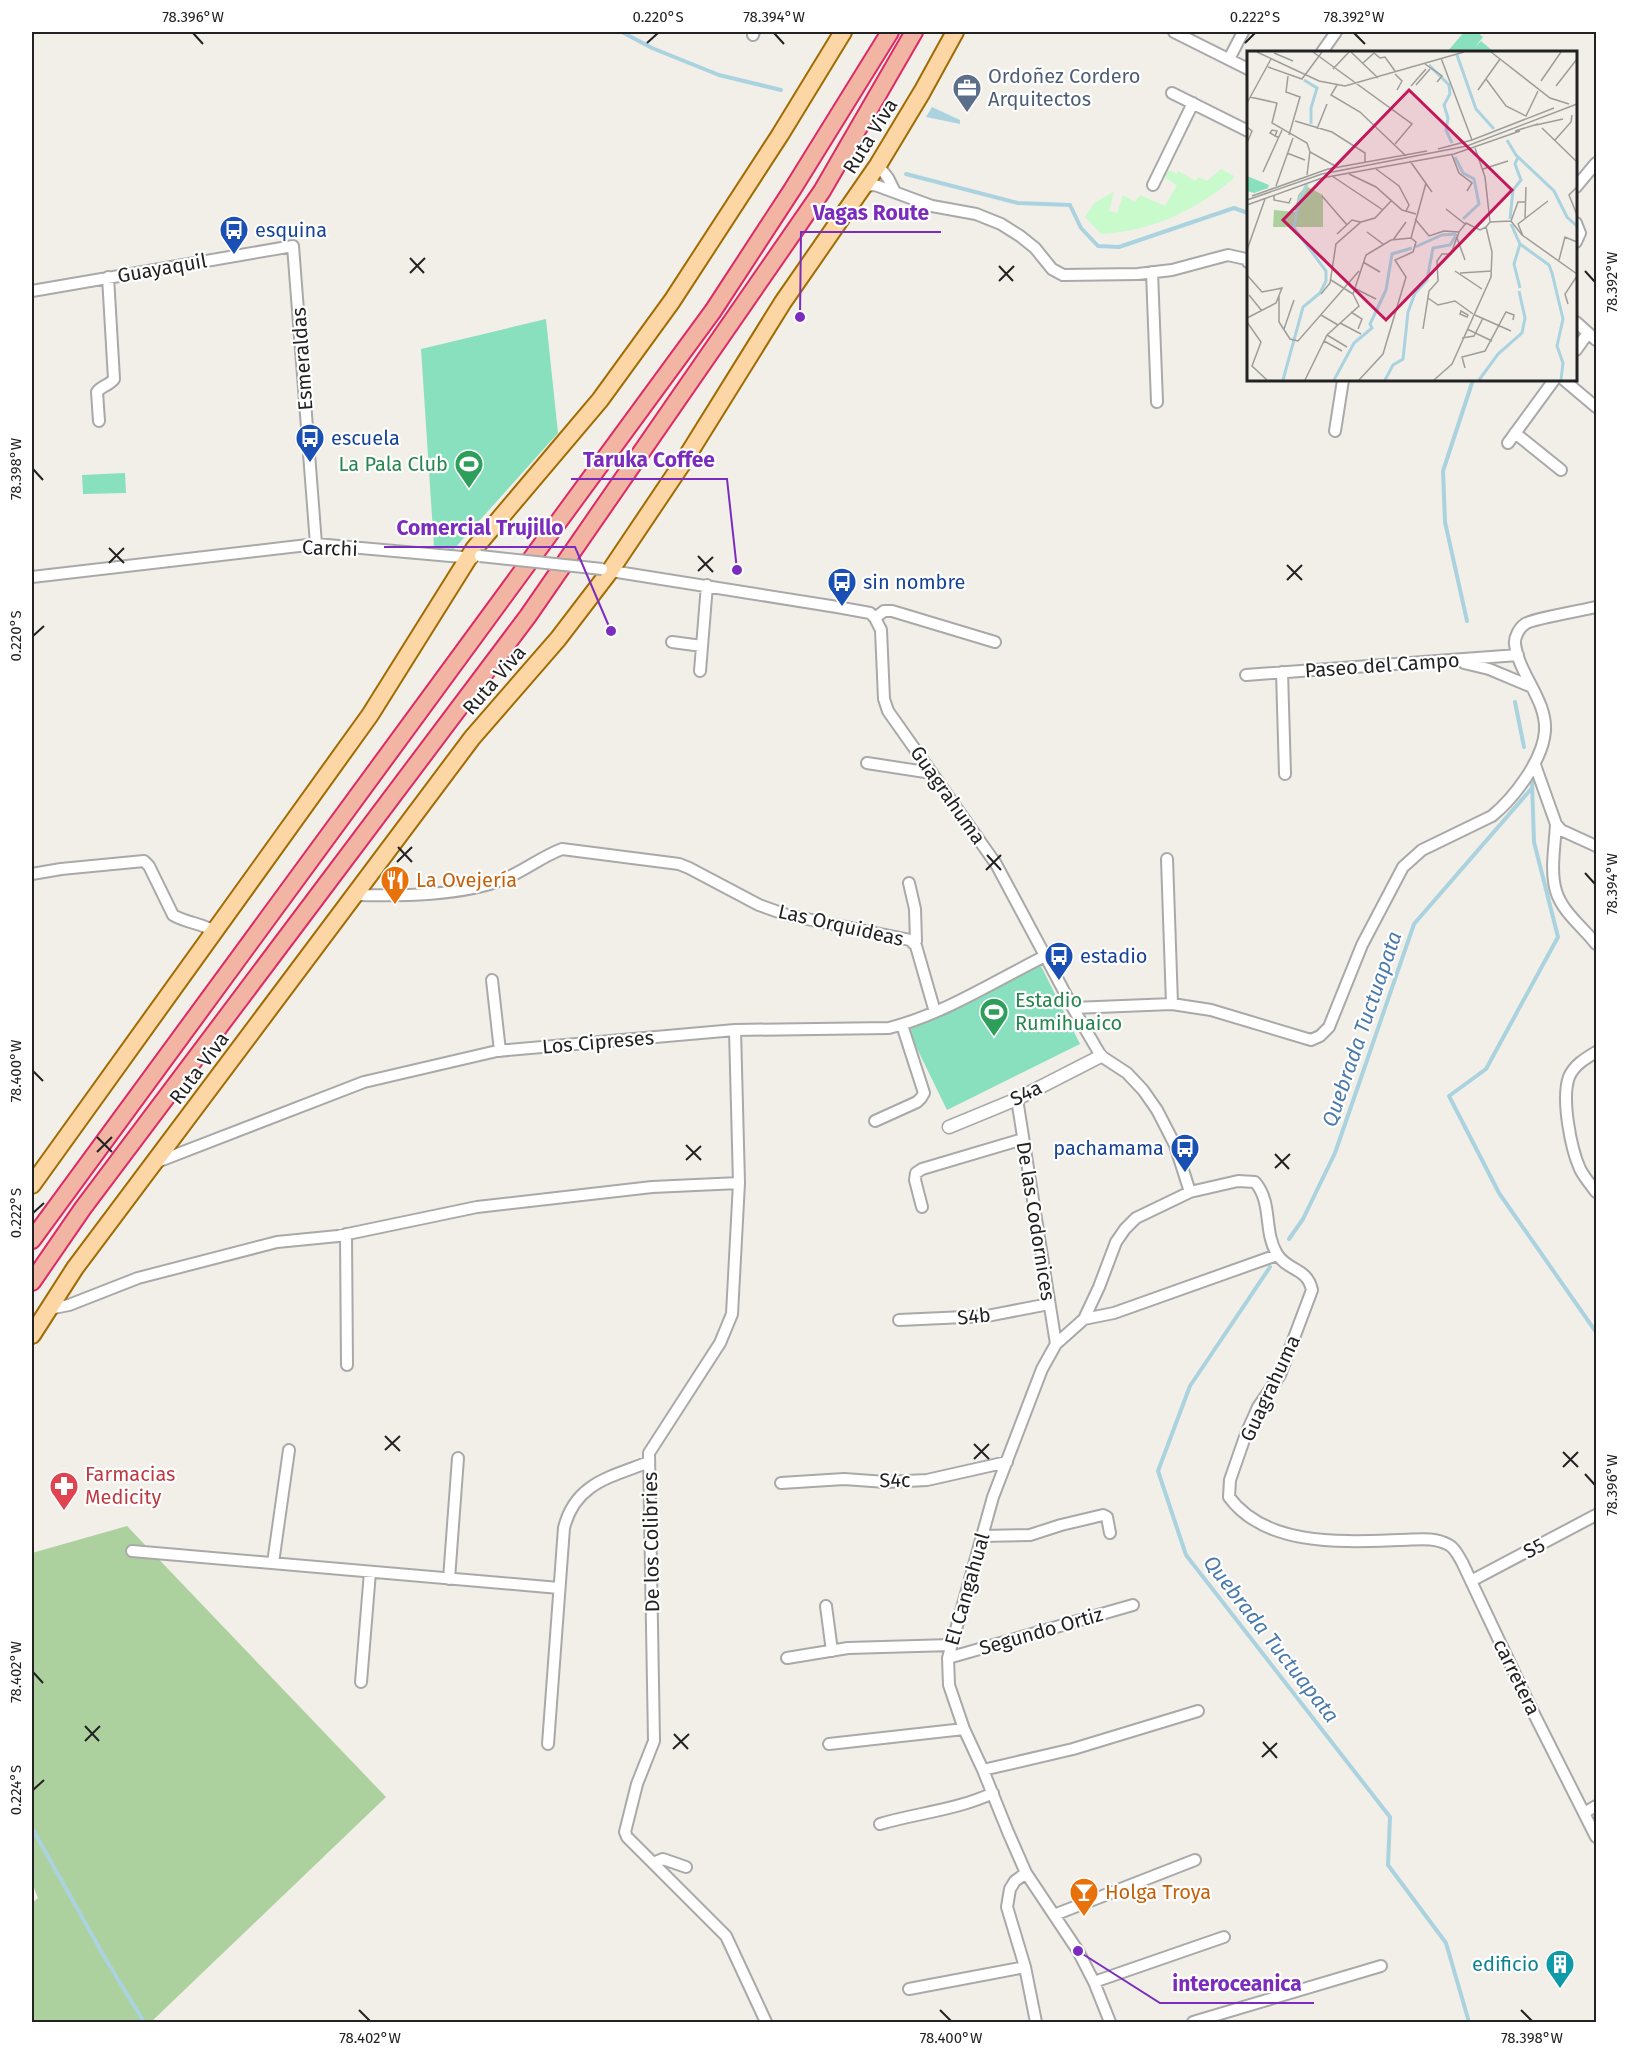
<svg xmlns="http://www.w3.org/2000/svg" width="1628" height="2054" viewBox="0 0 1628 2054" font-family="'Fira Sans',sans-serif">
	<rect width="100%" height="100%" fill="#f2efe9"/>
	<path fill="#add19e" d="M127 1526 386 1797 151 2022H32V1903L38 1898 32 1883V1553Z"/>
	<path fill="#c8facc" d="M1221 169 1234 176 1233 179C1195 211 1151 231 1101 234L1085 217 1095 202 1114 192 1109 211 1117 213 1123 195 1135 202 1140 195 1165 206 1177 185 1165 178 1168 170 1177 174 1178 171 1196 181 1198 177 1207 181Z"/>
	<path fill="#88e0be" d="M1464 32H1477L1483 37 1475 47 1481 41 1494 52H1447Z
		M546 319 558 433 454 549 434 547 421 349Z
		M125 473 126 493 83 494 82 475Z
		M1040 964 1080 1044 947 1110 908 1030Z"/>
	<path fill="#aad3df" d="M932 107 960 120V124L926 117Z"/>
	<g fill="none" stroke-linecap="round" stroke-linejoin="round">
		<path stroke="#aad3df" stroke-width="4" d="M622 32 652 48 719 75 781 90
			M906 174 1018 203 1070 205 1081 228 1098 246 1119 247 1234 208 1248 213
			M1467 621 1445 522 1443 471 1473 380
			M1515 702 1524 747
			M1532 782 1534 842 1558 937 1486 1069 1449 1096 1499 1193 1596 1332
			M1289 1239 1303 1219 1335 1153 1414 924 1532 788
			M1270 1267 1190 1386 1158 1471 1186 1555 1390 1817 1388 1865 1446 1943 1469 2022
			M32 1828 105 1958 144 2022"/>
		<g stroke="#a9a9a9" stroke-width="14">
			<path id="minor" d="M1174 32 1248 69
				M753 35 754 32
				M1322 52 1336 32
				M1229 59 1243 32
				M1172 93 1248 131
				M878 165 888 178 895 192
				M1153 185 1193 103
				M864 186 875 185 932 206 976 214 1001 224 1020 236 1035 248 1052 269 1063 275 1138 274 1172 270 1228 255 1246 259 1248 262
				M1576 187 1596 163
				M1576 223 1580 233 1576 242
				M1152 272 1157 402
				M32 291 293 246 316 544
				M1576 322 1596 340
				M1576 350 1588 333
				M1564 380 1596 407
				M99 421 97 392C101 386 110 385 114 379L108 277
				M1335 431 1343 380
				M1515 433 1561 470
				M1508 443 1554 380
				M605 570 837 607 870 613 875 618 881 630 884 699 888 711 996 864 1073 1008 1101 1056 1127 1073 1143 1090 1157 1110 1175 1145 1190 1192
				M32 577 316 544 473 558
				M875 618 884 611H892L995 642
				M672 642 702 646
				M1464 663 1489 669 1532 687
				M700 671 707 585
				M1282 672 1285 774
				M1246 675 1518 655
				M867 763 932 773
				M1535 765 1556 824 1561 830 1596 846
				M1556 824C1555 845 1550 871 1556 891 1562 912 1584 928 1596 944
				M1167 859 1172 1004
				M32 874 61 869 144 861 149 866 173 915C186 923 202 923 216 932
				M909 883 915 909 916 941 912 942
				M356 895C400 896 463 896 504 879 524 871 541 857 562 849L679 864 689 868 759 905 787 915 910 940 916 946 935 1012
				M492 980 500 1051
				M1073 1008 1172 1004 1211 1010 1311 1040 1320 1036 1329 1027 1362 945 1403 867 1422 850 1492 816C1514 798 1543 760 1545 731 1547 700 1519 675 1515 644 1514 638 1519 628 1525 624 1531 619 1584 610 1596 607
				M735 1030 739 1183 732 1314 720 1343 649 1453 654 1741 637 1784 625 1832 627 1837 726 1936 766 2022
				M1596 1052C1586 1058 1574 1065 1569 1077 1561 1099 1571 1149 1580 1169 1584 1177 1591 1185 1596 1192
				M1017 1099 1056 1344
				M875 1121 917 1102 921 1098 924 1093 902 1025
				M157 1162 364 1082 497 1051 735 1030 889 1028C944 1014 995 981 1045 956
				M922 1207 915 1180 916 1173 922 1169 1023 1139
				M346 1234 347 1365
				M49 1309 69 1305 138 1278 277 1242 338 1236 477 1207 652 1187 739 1183
				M1084 1319 1114 1313 1277 1255
				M899 1320 987 1316 1049 1304
				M781 1483 844 1479 886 1482 927 1480 1007 1462
				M981 1536 1030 1535 1061 1525 1103 1515 1107 1517 1110 1533
				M132 1551 559 1588
				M273 1563 289 1450
				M449 1579 458 1458
				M1471 1581 1596 1515
				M826 1606 832 1651
				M787 1658 848 1648 951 1645
				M948 1658 1133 1605
				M361 1682 370 1572
				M548 1744 564 1528C575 1483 611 1477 649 1462
				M829 1744 964 1729
				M983 1770 1073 1749 1198 1711
				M1584 1813 1596 1806
				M880 1824C917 1813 957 1810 993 1793
				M653 1863 663 1859 686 1867
				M1026 1873 1015 1881 1010 1889 1007 1907 1025 1967 1036 2022
				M1054 1915 1195 1860
				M1094 1982 1224 1937
				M909 1989 1025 1967
				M1110 2022 1094 1982 1078 1951 1026 1873 1008 1832 983 1770 964 1729 949 1685 948 1658 993 1497 1042 1369 1056 1344 1084 1319 1099 1287 1116 1242 1125 1229 1136 1218 1190 1192 1238 1181 1255 1182C1273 1203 1263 1231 1277 1254 1287 1271 1307 1267 1312 1290L1280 1375 1258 1407 1246 1434 1230 1480 1229 1497C1266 1547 1343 1542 1399 1540 1416 1540 1433 1536 1449 1545 1455 1548 1459 1557 1462 1562L1531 1708 1596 1837
				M1193 2022 1381 1966"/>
		</g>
		<g stroke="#a9a9a9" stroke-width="15">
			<path id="tertiary" d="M949 1127 1017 1099 1101 1056"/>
		</g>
		<g stroke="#a06b00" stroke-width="20">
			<path id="primary" d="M32 1185 370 715 474 549 600 400 672 301 780 135 843 32
				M32 1335 75 1268 472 738 558 639 610 571 684 461 783 302 878 165 922 92 955 32"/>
		</g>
		<g stroke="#dc2a67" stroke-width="20">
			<path id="trunk" d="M32 1240 713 311 792 190 890 32
				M32 1282 83 1208 528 616 822 191 914 32"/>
		</g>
		<use href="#minor" stroke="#fff" stroke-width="10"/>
		<use href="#tertiary" stroke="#fff" stroke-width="12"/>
		<use href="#primary" stroke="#fcd6a4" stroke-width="16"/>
		<use href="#trunk" stroke="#f2b4a3" stroke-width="16"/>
		<g stroke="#a9a9a9" stroke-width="14" stroke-linecap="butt">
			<path id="minor-bridge" d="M480 556 602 569"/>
		</g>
		<use href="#minor-bridge" stroke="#fff" stroke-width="10"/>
	</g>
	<path fill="none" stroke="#222" stroke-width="2" d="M193 33 203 44M774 33 784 44M1354 33 1365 44M647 43 658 33M1245 43 1255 33M410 258 424 273M999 266 1013 281M1585 271 1595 282M410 273 425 258M999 281 1014 266M33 469 43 480M109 548 124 563M698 556 713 572M109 563 124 548M1287 565 1302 580M698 571 713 557M1287 580 1302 565M33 636 44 626M398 847 412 862M987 855 1001 870M397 862 412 847M986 870 1001 855M1585 873 1595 884M33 1071 43 1081M97 1137 112 1152M686 1145 701 1160M97 1152 112 1137M1275 1154 1289 1169M686 1160 701 1146M1275 1168 1290 1154M33 1213 44 1203M385 1436 400 1451M974 1444 989 1459M385 1450 400 1436M1563 1452 1578 1467M974 1459 989 1444M1563 1467 1578 1452M1585 1474 1595 1485M33 1672 43 1683M85 1726 99 1741M674 1734 688 1749M85 1741 100 1726M1263 1742 1277 1758M673 1749 689 1734M1262 1757 1277 1743M33 1790 44 1780M359 2010 370 2021M940 2010 951 2021M1521 2010 1532 2021"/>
	<defs>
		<g id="office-pin" transform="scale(1.5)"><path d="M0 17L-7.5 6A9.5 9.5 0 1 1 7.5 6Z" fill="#5c6f8a" stroke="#fff"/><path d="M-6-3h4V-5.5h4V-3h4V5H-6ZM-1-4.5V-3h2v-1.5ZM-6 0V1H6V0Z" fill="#fff"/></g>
		<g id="bus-pin" transform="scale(1.5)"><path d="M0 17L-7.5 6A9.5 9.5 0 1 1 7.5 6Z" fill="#1a4fb4" stroke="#fff"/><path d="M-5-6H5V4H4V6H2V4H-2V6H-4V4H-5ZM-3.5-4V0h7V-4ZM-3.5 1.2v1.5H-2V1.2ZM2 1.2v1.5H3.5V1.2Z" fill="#fff"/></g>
		<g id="stadium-pin" transform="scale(1.5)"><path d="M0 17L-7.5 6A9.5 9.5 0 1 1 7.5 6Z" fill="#2e9e5b" stroke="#fff"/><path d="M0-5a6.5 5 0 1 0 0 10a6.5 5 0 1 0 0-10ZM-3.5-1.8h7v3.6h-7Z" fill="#fff"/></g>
		<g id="restaurant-pin" transform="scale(1.5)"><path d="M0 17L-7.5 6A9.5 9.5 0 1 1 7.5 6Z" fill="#e8710a" stroke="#fff"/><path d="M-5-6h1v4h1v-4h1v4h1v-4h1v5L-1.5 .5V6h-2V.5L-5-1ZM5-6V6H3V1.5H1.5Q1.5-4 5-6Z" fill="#fff"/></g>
		<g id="pharmacy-pin" transform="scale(1.5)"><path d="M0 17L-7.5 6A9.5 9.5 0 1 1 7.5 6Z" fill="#e0444e" stroke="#fff"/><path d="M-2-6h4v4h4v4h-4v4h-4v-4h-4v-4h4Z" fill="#fff"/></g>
		<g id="bar-pin" transform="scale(1.5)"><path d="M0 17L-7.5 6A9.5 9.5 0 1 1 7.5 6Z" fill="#e8710a" stroke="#fff"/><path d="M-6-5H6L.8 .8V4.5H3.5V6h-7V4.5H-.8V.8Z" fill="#fff"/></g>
		<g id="building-pin" transform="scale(1.5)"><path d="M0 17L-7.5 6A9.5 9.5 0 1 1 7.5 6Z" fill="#0f9aa8" stroke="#fff"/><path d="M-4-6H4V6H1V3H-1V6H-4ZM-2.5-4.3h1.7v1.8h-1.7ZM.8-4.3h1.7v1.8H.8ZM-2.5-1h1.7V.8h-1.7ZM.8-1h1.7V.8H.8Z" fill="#fff"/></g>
	</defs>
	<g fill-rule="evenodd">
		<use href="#office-pin" x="967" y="88"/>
		<use href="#bus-pin" x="234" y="230"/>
		<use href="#bus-pin" x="310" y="438"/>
		<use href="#stadium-pin" x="469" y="464"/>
		<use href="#bus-pin" x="842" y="582"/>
		<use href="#restaurant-pin" x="395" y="880"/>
		<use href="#bus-pin" x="1059" y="956"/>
		<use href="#stadium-pin" x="994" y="1012"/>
		<use href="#bus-pin" x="1185" y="1148"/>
		<use href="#pharmacy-pin" x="64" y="1486"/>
		<use href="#bar-pin" x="1084" y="1892"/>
		<use href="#building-pin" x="1560" y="1964"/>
	</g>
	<g text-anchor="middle" stroke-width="4.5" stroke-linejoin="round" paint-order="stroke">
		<g font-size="20" fill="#4e5e75" stroke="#fff" text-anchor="start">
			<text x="988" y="83">Ordoñez Cordero<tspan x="988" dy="23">Arquitectos</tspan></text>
		</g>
		<g font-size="20" fill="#222" stroke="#fff">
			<text transform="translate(870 136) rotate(-58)" y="7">Ruta Viva</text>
			<text transform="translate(162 268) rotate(-10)" y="7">Guayaquil</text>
			<text transform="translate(302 359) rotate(-94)" y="7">Esmeraldas</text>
			<text transform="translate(330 548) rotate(2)" y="7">Carchi</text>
			<text transform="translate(1382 665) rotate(-4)" y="7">Paseo del Campo</text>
			<text transform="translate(494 680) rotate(-49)" y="7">Ruta Viva</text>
			<text transform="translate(948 795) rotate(55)" y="7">Guagrahuma</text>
			<text transform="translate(841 925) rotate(13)" y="7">Las Orquideas</text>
			<text transform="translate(598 1042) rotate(-5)" y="7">Los Cipreses</text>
			<text transform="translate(199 1068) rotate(-53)" y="7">Ruta Viva</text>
			<text transform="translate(1026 1093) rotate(-26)" y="7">S4a</text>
			<text transform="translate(1036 1221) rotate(81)" y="7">De las Codornices</text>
			<text transform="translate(974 1316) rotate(-6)" y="7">S4b</text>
			<text transform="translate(1270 1388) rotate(-65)" y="7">Guagrahuma</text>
			<text transform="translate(895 1480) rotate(-1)" y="7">S4c</text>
			<text transform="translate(651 1542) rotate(-91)" y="7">De los Colibries</text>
			<text transform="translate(1534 1548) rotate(-28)" y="7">S5</text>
			<text transform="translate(967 1589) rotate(-74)" y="7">El Cangahual</text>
			<text transform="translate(1041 1631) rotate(-16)" y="7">Segundo Ortiz</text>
			<text transform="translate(1517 1677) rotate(64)" y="7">carretera</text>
		</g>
		<g font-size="20" fill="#164399" stroke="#fff" text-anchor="start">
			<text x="255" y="237">esquina</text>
			<text x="331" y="445">escuela</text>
			<text x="863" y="589">sin nombre</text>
			<text x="1080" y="963">estadio</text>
			<text x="1164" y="1155" text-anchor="end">pachamama</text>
		</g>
		<g font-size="20" fill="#27864d" stroke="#fff" text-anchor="end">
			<text x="448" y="471">La Pala Club</text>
			<text x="1015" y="1007" text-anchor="start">Estadio<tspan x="1015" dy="23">Rumihuaico</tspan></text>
		</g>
		<g font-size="20" fill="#c56008" stroke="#fff" text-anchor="start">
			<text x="416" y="887">La Ovejería</text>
			<text x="1105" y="1899">Holga Troya</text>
		</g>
		<g font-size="20" fill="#be3a42" stroke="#fff" text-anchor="start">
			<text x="85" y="1481">Farmacias<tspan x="85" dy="23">Medicity</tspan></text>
		</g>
		<g font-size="20" fill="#0d838f" stroke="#fff" text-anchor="end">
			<text x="1539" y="1971">edificio</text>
		</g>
		<g font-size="21" font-style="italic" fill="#4a7aab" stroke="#fff">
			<text transform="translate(1362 1029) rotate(-71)" y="7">Quebrada Tuctuapata</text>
			<text transform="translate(1271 1639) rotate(52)" y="7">Quebrada Tuctuapata</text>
		</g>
	</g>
	<g transform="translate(1247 51)">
		<rect width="330" height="330" fill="#f2efe9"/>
		<path d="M59 135 76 144V176H26L27 159 48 161 51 144Z" fill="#add19e"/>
		<path d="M0 125 22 134 21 137 7 142 0 140Z" fill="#88e0be"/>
		<path fill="none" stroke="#aad3df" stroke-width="3" d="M210 4 229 58 247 78M182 14 202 34 203 43 197 54 201 67 199 79 205 92M57 29 70 37 64 57V73M260 89 269 104 307 140 320 166 330 175M208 106 216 122 227 128 232 153 216 168M263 168 266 139 274 129 268 113 271 106M264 173 273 193 302 214 305 222 316 268 310 295 316 312 314 329M273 193 267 213 273 237M168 196 195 184 209 183M36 329 56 256 73 242 79 230V220L47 177 51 152 60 133M87 329 107 292 125 277 123 273 139 239 145 203 165 197M138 329 146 314 156 308 161 261 168 242 180 229 186 197 203 194 210 183M232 329 251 303 275 282 278 267 272 240"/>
		<path fill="none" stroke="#9f9d99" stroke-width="1.5" d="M10 1 72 30 98 35 217 1M66 1 165 73 148 93M104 1 131 27M244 1 303 47 322 53M27 2 46 10M194 7 225 89M116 12 127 2 133 7 138 6 148 20M178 13 195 25 190 31M21 16 55 28 75 1M86 18 102 1M148 23 155 30 150 39M41 25 39 41 53 46 42 84M239 28 259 55 279 65 291 40M294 30 314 1M90 34 84 44 113 61 159 105M169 34 183 18M164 35 179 18M309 35 330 8M231 39 253 8M3 46 30 52 25 72 60 92 63 101 90 116M0 52 24 8M48 70 85 81 118 102V111M289 74 316 68M0 76 5 80 0 92M295 77 330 111M70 78 80 53M268 80 291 73M28 85 30 80 25 79 23 82 25 83 28 85 31 86 32 87M308 89 324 71 325 64M228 97 238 126 243 171 239 176M191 98 225 89 307 57M40 102 58 109M205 104 212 122 225 132 220 140M163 110 185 141M129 118 152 135 162 154 159 160M236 118 261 110M16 121 35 79M102 123 129 136 155 159 169 163M60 124 63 100M85 125 136 159M29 135 46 87M330 136 322 144 330 164M5 145 81 118 180 100M27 145V149L42 152 44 147M75 145 100 174M0 149 75 123 220 95 330 53M0 154 75 127 207 103 273 80M199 158 218 173M278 167 279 136M168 168 182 185 197 180 212 181 219 172 233 179 239 176M264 170 271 151H279M243 171 264 170 275 184 330 223M120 181 136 193M212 181 210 187 218 209M90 183 105 169 113 171M276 185 271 173 301 150M164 187 179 132M146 189 159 171M0 199 18 148M312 209 318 186 330 191M116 211 133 221M208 220 235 238M213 222 245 220M0 224 15 241 35 237 29 252 0 267M84 229 106 243M107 237 129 248M74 243 83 232 89 193 114 171 128 167 145 149M2 244 15 260M32 245V271L43 288 51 290 112 220M181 247 191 254 208 250 226 263M321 253 318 243 330 225M214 260 221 264 220 266 213 263ZM104 261 115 268 111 278M74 264 91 274M228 264 264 280M0 271 14 291 5 315 20 329M93 272 114 283M37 278 47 249M176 278 182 240 191 230 190 210 195 203H204L210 186M220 278 245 290M80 284 100 296M215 287 227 285 236 267M77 290 95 300M218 317 215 306 238 300 259 261 267 264 266 269M58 329 80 284 112 255 106 243 119 204 144 189 164 187M112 329 136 303 159 226 148 209 166 201 169 191 164 187M187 329 205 313 244 226 245 201 239 176"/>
		<path fill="#c2185b" fill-opacity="0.15" stroke="#c2185b" stroke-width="3" d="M162 39 265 139 139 269 36 169Z"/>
		<rect width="330" height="330" fill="none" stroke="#222" stroke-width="3"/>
	</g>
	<path fill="none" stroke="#7b2cbf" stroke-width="2" d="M800 317L801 232H941M737 570L727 479H571M611 631L575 547H384M1078 1951L1160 2003H1314"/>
	<g fill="#7b2cbf" stroke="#fff" stroke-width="2">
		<circle cx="800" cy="317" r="6"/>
		<circle cx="737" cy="570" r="6"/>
		<circle cx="611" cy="631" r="6"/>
		<circle cx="1078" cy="1951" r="6"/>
	</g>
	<g font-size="21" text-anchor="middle" font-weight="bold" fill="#7b2cbf" stroke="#fff" stroke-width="4.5" stroke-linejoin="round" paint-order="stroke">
		<text x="871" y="220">Vagas Route</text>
		<text x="649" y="467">Taruka Coffee</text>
		<text x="480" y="535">Comercial Trujillo</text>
		<text x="1237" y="1991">interoceanica</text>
	</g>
	<rect width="1628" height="2054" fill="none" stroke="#ffffff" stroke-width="66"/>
	<rect x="33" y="33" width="1562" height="1988" fill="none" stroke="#222" stroke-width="2"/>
	<g font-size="15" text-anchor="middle" fill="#222">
		<text x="193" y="22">78.396°W</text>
		<text x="658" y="22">0.220°S</text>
		<text x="774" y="22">78.394°W</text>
		<text x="1255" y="22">0.222°S</text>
		<text x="1354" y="22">78.392°W</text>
		<text transform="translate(1612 282) rotate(-90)" y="5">78.392°W</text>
		<text transform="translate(16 469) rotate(-90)" y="5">78.398°W</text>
		<text transform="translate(16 636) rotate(-90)" y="5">0.220°S</text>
		<text transform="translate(1612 884) rotate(-90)" y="5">78.394°W</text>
		<text transform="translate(16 1071) rotate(-90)" y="5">78.400°W</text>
		<text transform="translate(16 1213) rotate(-90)" y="5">0.222°S</text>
		<text transform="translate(1612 1485) rotate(-90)" y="5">78.396°W</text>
		<text transform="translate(16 1672) rotate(-90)" y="5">78.402°W</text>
		<text transform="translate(16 1790) rotate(-90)" y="5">0.224°S</text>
		<text x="370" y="2043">78.402°W</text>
		<text x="951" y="2043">78.400°W</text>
		<text x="1532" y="2043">78.398°W</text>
	</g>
</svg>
